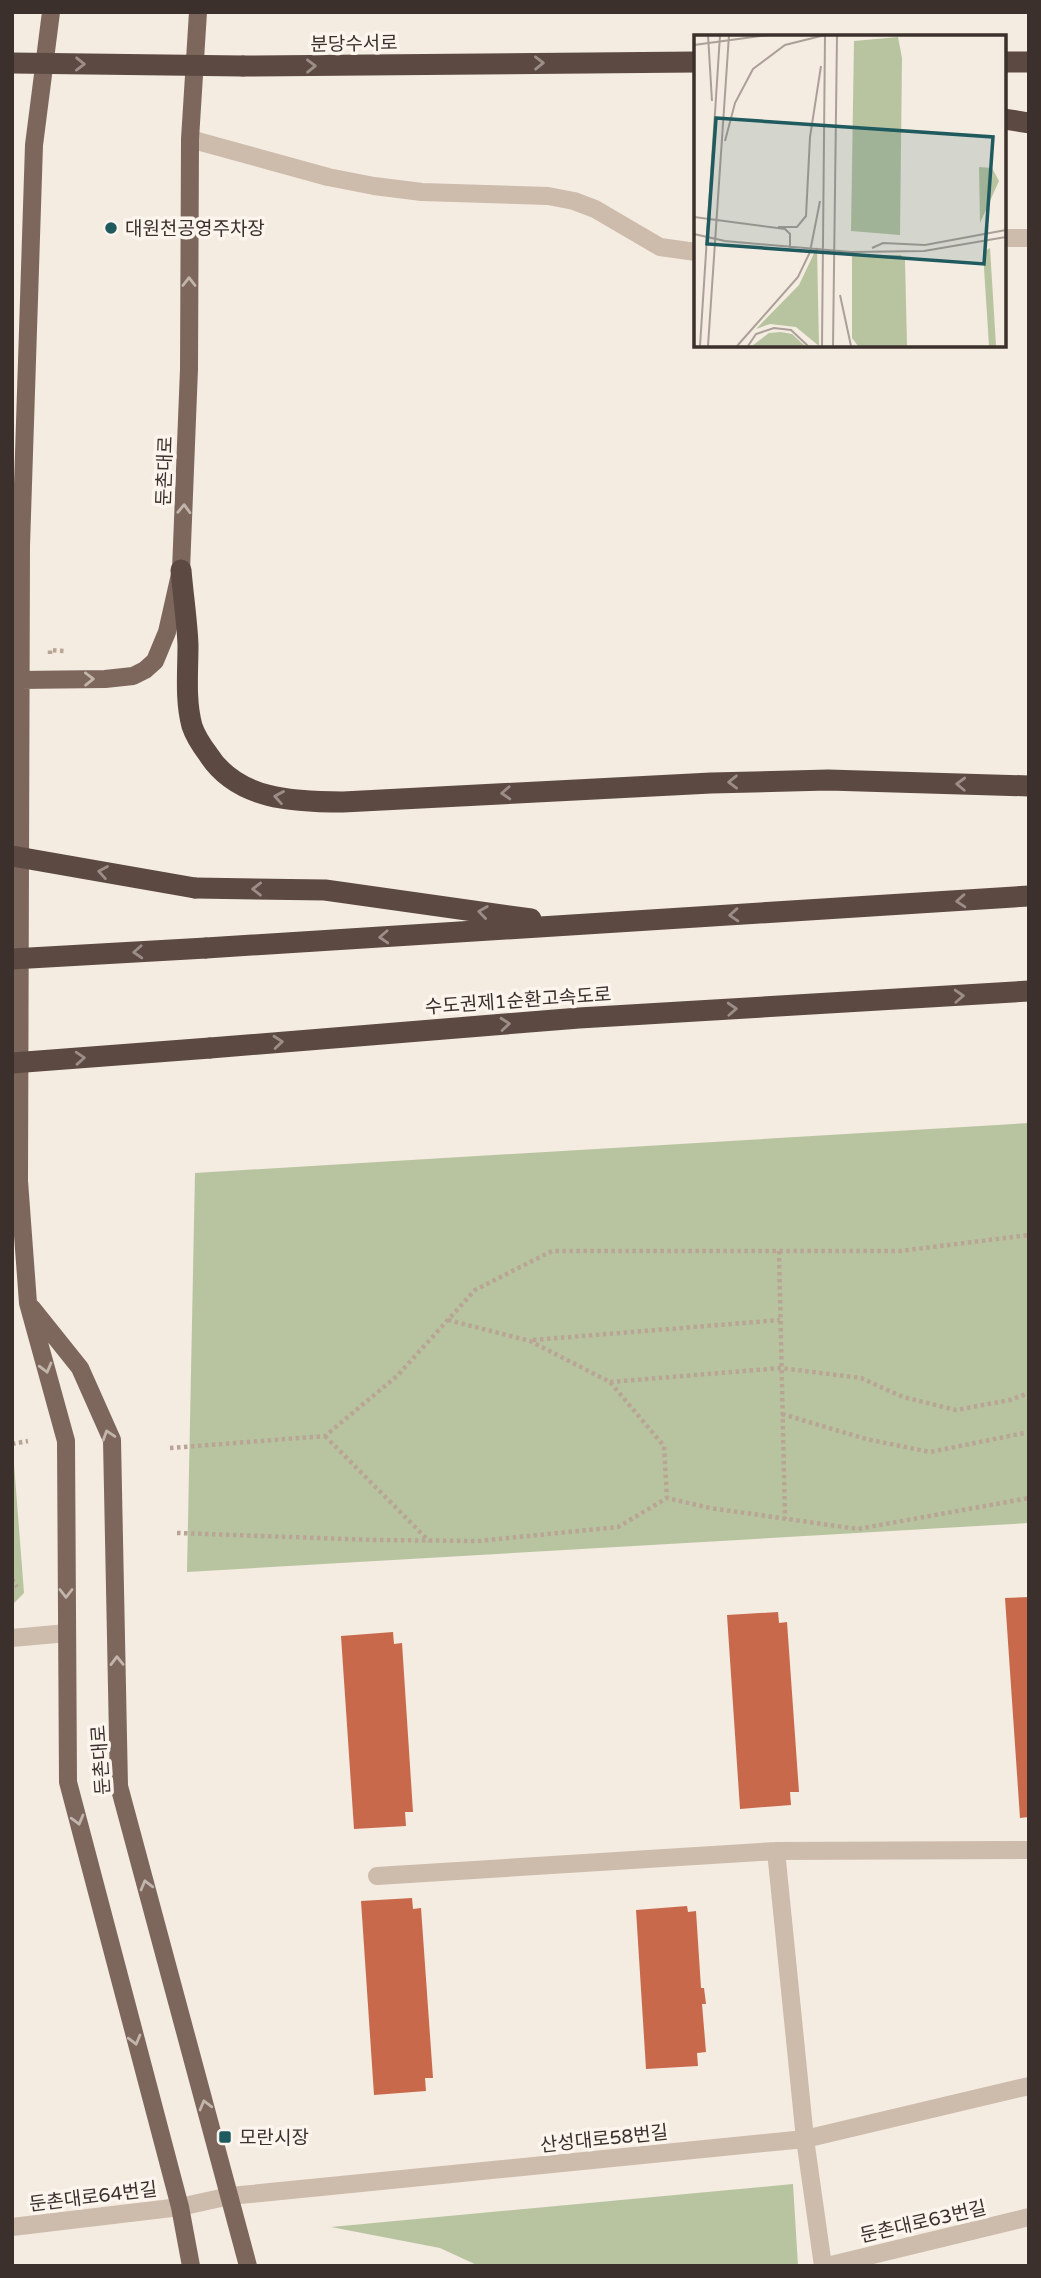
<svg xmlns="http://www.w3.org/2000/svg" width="1041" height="2278" viewBox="0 0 1041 2278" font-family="'Varela Round','Noto Sans KR',sans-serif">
	<rect width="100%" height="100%" fill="#f4ebe1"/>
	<path fill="#b8c4a0" d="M1029 1123V1523L187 1572 195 1173Z
		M12 1438 24 1593 12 1605Z
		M793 2184 798 2266H479L440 2248 331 2227Z"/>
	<path fill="#c8694b" d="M1029 1597V1817L1020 1818 1005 1598Z
		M778 1612 779 1623 787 1622 799 1792H790L791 1805 740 1809 727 1615Z
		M393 1632 394 1644 402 1643 413 1812H405L406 1826 354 1829 341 1636Z
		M412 1898 413 1909 421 1908 433 2078H425L426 2091 374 2095 361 1901Z
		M687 1906 688 1912 696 1911 701 1988H704L706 2004H702L706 2052 697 2053 698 2066 646 2069 636 1910Z"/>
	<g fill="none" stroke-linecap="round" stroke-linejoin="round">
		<path stroke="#b9a596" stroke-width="4.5" stroke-dasharray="3.5 3.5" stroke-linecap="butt" d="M50 654V650L65 651
			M779 1251 785 1519
			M448 1320 530 1341 610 1382 664 1446 667 1498
			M533 1340 780 1320
			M610 1382 781 1368 861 1378 903 1397 956 1410 1010 1400 1029 1393
			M782 1414 866 1439 930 1452 1029 1432
			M325 1436 429 1541
			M12 1444 28 1441
			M170 1448 325 1436 397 1376 475 1290 552 1251H900L1029 1235
			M177 1533 376 1540 478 1541 618 1527 667 1498 710 1508 858 1529 1029 1498
			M12 1579 17 1587"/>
		<path stroke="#cdbbac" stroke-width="18" d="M190 139 328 177 374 186 422 192 548 196 574 201 595 209 660 247 696 252
			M1004 238H1029
			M12 1638 67 1633
			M776 1851 805 2139 823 2266
			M377 1876 776 1851 1029 1850
			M12 2227 180 2207 230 2196 805 2139 1029 2086
			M827 2266 1029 2217"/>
		<path stroke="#7d675c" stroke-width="18" d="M51 12 34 145 21 546 19 1181 28 1303 66 1441 68 1782 180 2207 191 2266
			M20 680 105 679 133 676 145 670 155 661 167 632 181 570 189 369 190 139 198 12
			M32 1308 80 1368 112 1440 119 1786 248 2266"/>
		<path stroke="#5c4a42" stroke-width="21" d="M1004 62H1029
			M243 66 696 62
			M1004 119 1029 123
			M181 570C183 595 187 620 188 645 188 672 185 700 192 726 195 735 202 746 208 754 237 800 294 802 343 802L711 783 828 780 1029 786
			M195 888 325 890 531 919
			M206 948 1029 896
			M210 1048 579 1018 1029 991"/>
		<path stroke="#5c4a42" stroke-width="21" d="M12 63 243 66
			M12 856 195 888
			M12 959 206 948
			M12 1063 210 1048"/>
	</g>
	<defs><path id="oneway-chevron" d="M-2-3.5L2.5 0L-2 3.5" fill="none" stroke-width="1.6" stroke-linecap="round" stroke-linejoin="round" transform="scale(1.75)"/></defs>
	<g stroke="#9c8e87">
		<use href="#oneway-chevron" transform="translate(539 63) rotate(-1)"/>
		<use href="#oneway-chevron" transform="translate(80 64) rotate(1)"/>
		<use href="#oneway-chevron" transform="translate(311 66) rotate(-1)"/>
		<use href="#oneway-chevron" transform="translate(733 782) rotate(179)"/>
		<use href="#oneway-chevron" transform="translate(961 784) rotate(-178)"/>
		<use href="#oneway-chevron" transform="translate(506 793) rotate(177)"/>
		<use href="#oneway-chevron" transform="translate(279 797) rotate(-170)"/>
		<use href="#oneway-chevron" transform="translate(103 872) rotate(-170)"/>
		<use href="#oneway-chevron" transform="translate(257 889) rotate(-179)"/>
		<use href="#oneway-chevron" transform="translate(961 901) rotate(176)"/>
		<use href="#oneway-chevron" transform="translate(483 912) rotate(-172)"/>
		<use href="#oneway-chevron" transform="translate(734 915) rotate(176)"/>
		<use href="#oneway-chevron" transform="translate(384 937) rotate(177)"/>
		<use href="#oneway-chevron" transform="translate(138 952) rotate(177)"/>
		<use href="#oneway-chevron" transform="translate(959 996) rotate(-3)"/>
		<use href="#oneway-chevron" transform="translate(732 1009) rotate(-3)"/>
		<use href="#oneway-chevron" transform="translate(505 1024) rotate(-5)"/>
		<use href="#oneway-chevron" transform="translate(278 1042) rotate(-5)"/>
		<use href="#oneway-chevron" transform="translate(80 1058) rotate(-4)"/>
	</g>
	<g stroke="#c2b5ac">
		<use href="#oneway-chevron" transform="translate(189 282) rotate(-90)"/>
		<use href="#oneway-chevron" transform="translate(184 509) rotate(-88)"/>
		<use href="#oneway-chevron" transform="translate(89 679) rotate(-1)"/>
		<use href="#oneway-chevron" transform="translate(46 1368) rotate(75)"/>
		<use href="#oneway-chevron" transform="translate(108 1435) rotate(-108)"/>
		<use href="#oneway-chevron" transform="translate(66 1593) rotate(90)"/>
		<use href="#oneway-chevron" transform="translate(117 1661) rotate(-91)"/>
		<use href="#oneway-chevron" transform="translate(78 1820) rotate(75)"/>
		<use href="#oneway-chevron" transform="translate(146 1885) rotate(-105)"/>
		<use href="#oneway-chevron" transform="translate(135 2040) rotate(75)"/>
		<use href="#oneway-chevron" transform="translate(205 2105) rotate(-105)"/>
	</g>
	<g fill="#1f5a5e" stroke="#fbf5ee" stroke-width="2.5">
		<circle cx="111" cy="228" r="7"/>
		<rect x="218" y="2130" width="14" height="14" rx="3.5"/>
	</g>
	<g text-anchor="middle" stroke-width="7" stroke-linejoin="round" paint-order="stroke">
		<g font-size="19" fill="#3b302b" stroke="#fbf5ee">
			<text transform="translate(354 43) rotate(-1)" y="7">분당수서로</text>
			<text transform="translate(164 471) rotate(-88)" y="7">둔촌대로</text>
			<text transform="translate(518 1000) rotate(-4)" y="7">수도권제1순환고속도로</text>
			<text transform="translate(100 1760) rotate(-94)" y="7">둔촌대로</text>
			<text transform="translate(604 2138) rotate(-6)" y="7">산성대로58번길</text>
			<text transform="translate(93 2196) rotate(-7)" y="7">둔촌대로64번길</text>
			<text transform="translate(923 2221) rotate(-13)" y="7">둔촌대로63번길</text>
		</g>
		<g font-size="19" fill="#3b302b" stroke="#fbf5ee" text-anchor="start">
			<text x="125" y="235">대원천공영주차장</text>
			<text x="239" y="2144">모란시장</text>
		</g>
	</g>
	<g transform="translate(694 35)">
		<rect width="312" height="312" fill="#f4ebe1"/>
		<path d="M204 2 208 23 206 200 157 196 160 6ZM285 132 298 133 305 146 286 188ZM123 212 125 311 102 292 76 289 62 294 105 250ZM296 213 302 311H295L289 217ZM158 220H207L211 225 213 311H164L158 303ZM87 297 98 299 111 311H58L75 298Z" fill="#b8c4a0"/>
		<path fill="none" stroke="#aaa098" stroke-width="2" d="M14 0 18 66M0 10 74 0M31 106 41 68 59 34 91 10 131 0M0 182 91 194 96 199V213M84 192H103L112 181 116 102 127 31M0 199 31 206 157 217 230 216 312 202M178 213 189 208 231 210 312 195M146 260 157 311M6 311 26 0M14 311 35 0M43 311 104 242 116 217 126 166M54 311 62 299 80 293 97 295 114 311M128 311 131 0M139 311 143 0"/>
		<path fill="#1f5a5e" fill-opacity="0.15" stroke="#1f5a5e" stroke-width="3.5" d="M22 83 299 102 290 229 13 209Z"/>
		<rect width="312" height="312" fill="none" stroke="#3b302b" stroke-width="3.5"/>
	</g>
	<rect width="1041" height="2278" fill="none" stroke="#3b302b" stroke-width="28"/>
</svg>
